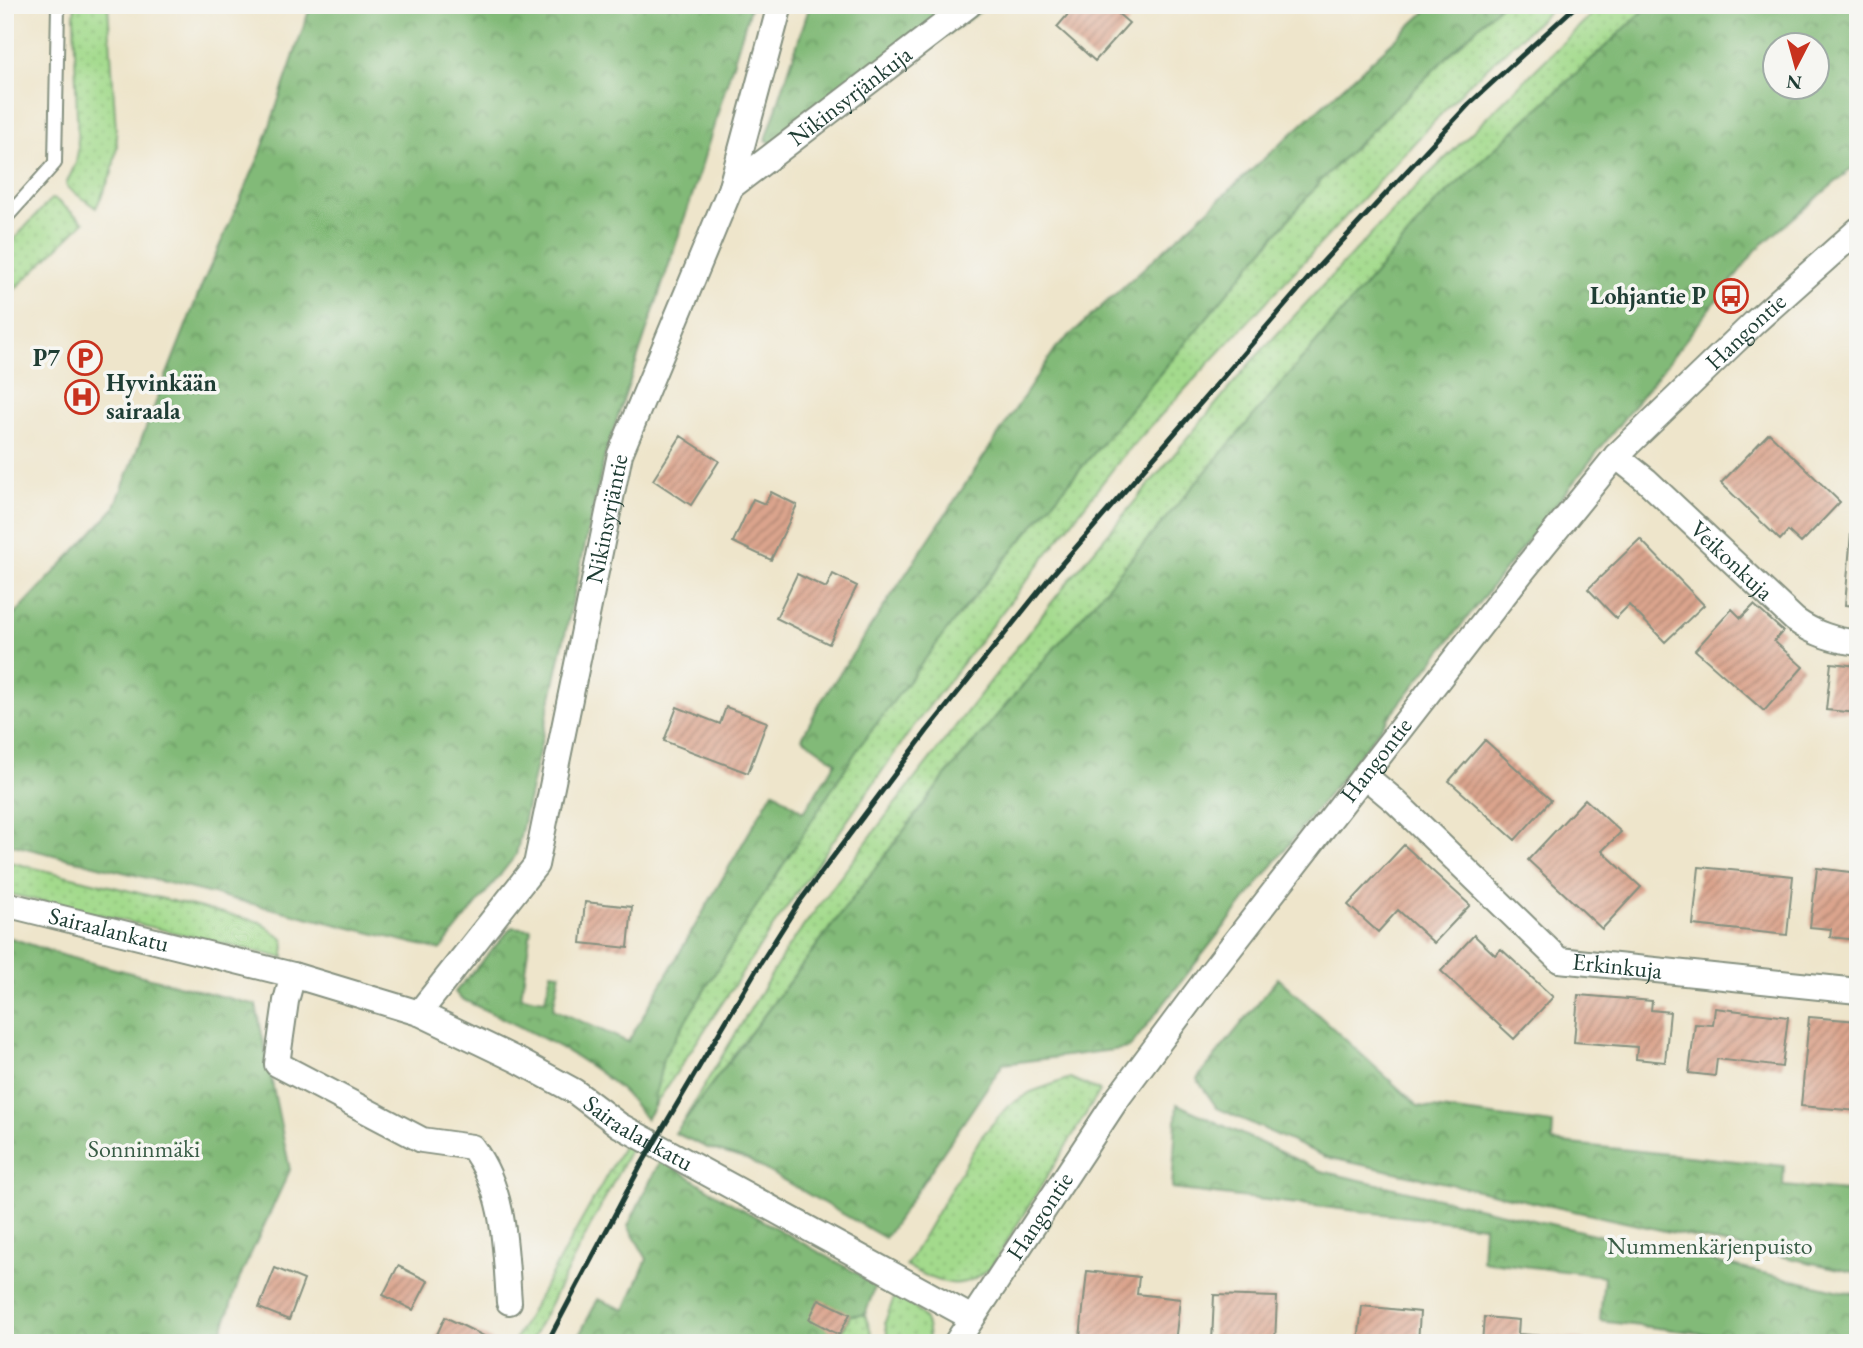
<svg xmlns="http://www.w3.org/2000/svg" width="1863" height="1348" viewBox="0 0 1863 1348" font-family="'EB Garamond',serif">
	<defs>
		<pattern id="green-dots" width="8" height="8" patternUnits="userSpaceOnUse" patternTransform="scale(1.75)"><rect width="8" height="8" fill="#a3da8c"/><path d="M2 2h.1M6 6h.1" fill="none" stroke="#8cbc79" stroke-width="1.8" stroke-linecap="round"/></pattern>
		<pattern id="forest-crowns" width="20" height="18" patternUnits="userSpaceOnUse" patternTransform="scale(1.75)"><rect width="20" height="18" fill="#82ba78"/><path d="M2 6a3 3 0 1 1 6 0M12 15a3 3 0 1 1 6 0" fill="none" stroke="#6a9863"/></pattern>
		<pattern id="building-hatch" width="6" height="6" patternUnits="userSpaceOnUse" patternTransform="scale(1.75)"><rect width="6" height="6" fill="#dba48d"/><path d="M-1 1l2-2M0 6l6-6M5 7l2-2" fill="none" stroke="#b18774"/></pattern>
	</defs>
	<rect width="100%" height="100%" fill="#f6f6f2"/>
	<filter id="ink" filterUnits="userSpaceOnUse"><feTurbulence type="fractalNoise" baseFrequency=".0143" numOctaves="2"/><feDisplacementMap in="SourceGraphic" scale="14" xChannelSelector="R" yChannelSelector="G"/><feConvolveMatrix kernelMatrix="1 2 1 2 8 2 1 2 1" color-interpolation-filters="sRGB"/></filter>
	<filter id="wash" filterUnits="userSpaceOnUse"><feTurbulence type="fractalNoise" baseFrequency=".00686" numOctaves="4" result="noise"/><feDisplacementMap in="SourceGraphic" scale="28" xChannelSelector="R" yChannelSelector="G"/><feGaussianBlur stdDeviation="1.57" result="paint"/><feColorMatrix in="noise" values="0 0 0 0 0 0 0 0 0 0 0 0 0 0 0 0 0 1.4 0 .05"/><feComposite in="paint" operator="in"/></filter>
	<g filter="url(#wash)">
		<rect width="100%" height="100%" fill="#eee5cb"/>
		<path fill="url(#green-dots)" stroke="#618c60" stroke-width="2" d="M75 5H108L117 146 112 173 96 208 68 188 66 184 76 163 78 150 74 17Z
			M1500 5H1556L1467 86 1123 456 913 727 772 928 653 1108 663 1058 743 927 859 747 953 622 1323 178Z
			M1601 5H1650L1434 205 946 775 681 1124 788 947 892 808 1067 583 1251 362 1402 201Z
			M51 199 56 200 84 222 5 299V249Z
			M5 861 260 922 284 940V958L5 893Z
			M1070 1078 1100 1091 991 1267C960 1295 939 1282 906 1266L981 1137 1008 1106 1031 1092Z
			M625 1143 632 1146 530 1343H513Z
			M896 1292C914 1306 932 1317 928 1343H889L885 1322Z
			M850 1314 865 1315 875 1343H837Z"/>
		<path fill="url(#forest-crowns)" stroke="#507c56" stroke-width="2" fill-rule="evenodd" d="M311 5H751L694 190 605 455 516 855 440 950 5 843V625L114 509 202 285 260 155Z
			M810 5H989L809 135 778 146 766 140Z
			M1433 5H1500L1323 178 953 622 859 747 743 927 663 1058 653 1108 646 1119C638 1110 631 1099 621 1090 575 1049 515 1025 460 998L455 992 512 927 531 929 521 997 545 1000 551 972 560 973 553 1009 628 1042 773 791 804 812 836 762 802 738 820 703 1056 348Z
			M1650 5H1858V163L1757 249 1129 1048 1003 1064 885 1238 748 1160 708 1148 675 1133 946 775 1434 205ZM1776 46H1818V88H1776Z
			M5 936 65 956 256 1005 290 1170 240 1277 218 1343H5Z
			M1278 978 1418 1106 1553 1124 1552 1142 1784 1166 1783 1186 1858 1192V1273L1326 1157 1217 1108 1197 1079Z
			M1177 1104 1321 1171 1858 1295V1343H1782L1600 1321 1604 1276 1482 1261 1484 1226 1172 1189Z
			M661 1159 724 1199 876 1284 865 1315H850L837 1343H575L598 1299 625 1310 647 1259 628 1226Z"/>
		<g id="blocks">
			<path fill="url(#building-hatch)" d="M1076 5H1108L1129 23 1095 61 1057 27Z
				M1769 433 1840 502 1801 543 1788 531 1780 540 1721 483Z
				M681 436 719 461 691 505 653 480Z
				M771 492 797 505 771 560 733 542 753 499 765 504Z
				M1851 533 1858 534V606L1845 605Z
				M1640 539 1704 605 1665 642 1629 605 1616 618 1588 589Z
				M797 574 826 588 833 574 857 586 829 644 776 618Z
				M1754 605 1783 631 1774 641 1803 667 1764 711 1695 650 1732 609 1741 618Z
				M1831 663 1858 666V713L1826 710Z
				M677 707 720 724 726 707 767 722 748 773 664 741Z
				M1485 740 1551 800 1515 840 1449 781Z
				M1585 799 1621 832 1602 851 1641 887 1602 929 1528 860Z
				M1404 845 1470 905 1434 943 1398 910 1378 932 1348 905Z
				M1699 867 1793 876 1787 935 1693 925Z
				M1817 868 1858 873V940L1830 937 1831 929 1810 927Z
				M585 902 632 907 628 948 581 943Z
				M1474 935 1495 955 1501 949 1553 997 1514 1039 1441 971Z
				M1578 995 1652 1001 1651 1010 1670 1012 1665 1062 1636 1059 1637 1047 1574 1042Z
				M1715 1008 1788 1017 1782 1067 1717 1059 1715 1076 1689 1073 1695 1024 1713 1025Z
				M1809 1017 1858 1021V1111L1801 1106Z
				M398 1266 428 1281 413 1310 383 1295Z
				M275 1268 304 1280 289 1320 259 1308Z
				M1087 1271 1139 1277 1137 1294 1180 1299 1175 1343H1122L1080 1338Z
				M1214 1295 1277 1297 1275 1343H1212Z
				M819 1299 850 1314 839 1335 809 1319Z
				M1362 1306 1420 1312 1418 1343H1358Z
				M445 1317 498 1343H433Z
				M1484 1317 1519 1320 1518 1334 1585 1339V1343H1482Z"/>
		</g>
	</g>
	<g filter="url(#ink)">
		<use href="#blocks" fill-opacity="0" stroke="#869180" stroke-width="2"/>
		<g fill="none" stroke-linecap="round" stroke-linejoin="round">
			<g stroke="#869180" stroke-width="16">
				<path id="lane" d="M5 219 55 163 58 5"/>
			</g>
			<g stroke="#869180" stroke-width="28">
				<g id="street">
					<path id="s1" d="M731 187 969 5"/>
					<path id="s2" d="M1616 456 1646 480 1795 620C1815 634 1834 640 1858 643"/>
					<path id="s3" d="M1365 776 1395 801 1559 960 1858 991"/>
					<path id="s4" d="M5 904 293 975 419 1013 519 1061 574 1091 619 1125 972 1318"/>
					<path d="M293 975 286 1001 277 1064 422 1140 472 1147C506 1192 505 1248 509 1302"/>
					<path id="s5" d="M419 1013 536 865 620 454 731 187 780 5"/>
					<path id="s6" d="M956 1343 1117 1099 1210 974 1522 572 1616 456 1755 322 1858 230"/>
				</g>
			</g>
			<use href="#lane" stroke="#fff" stroke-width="12"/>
			<use href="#street" stroke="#fff" stroke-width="24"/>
			<path stroke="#1f3d34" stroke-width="5" d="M547 1343 640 1167 755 972 800 901 927 731 1047 581 1319 266 1469 104 1577 5"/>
		</g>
	</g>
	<defs>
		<g id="bus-ring" transform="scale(1.75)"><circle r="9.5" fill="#f6f6f2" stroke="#c8321e" stroke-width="1.5"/><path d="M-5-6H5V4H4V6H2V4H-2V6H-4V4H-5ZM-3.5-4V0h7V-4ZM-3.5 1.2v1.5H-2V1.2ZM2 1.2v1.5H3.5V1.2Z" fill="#c8321e"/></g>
		<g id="parking-ring" transform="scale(1.75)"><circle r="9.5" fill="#f6f6f2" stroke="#c8321e" stroke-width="1.5"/><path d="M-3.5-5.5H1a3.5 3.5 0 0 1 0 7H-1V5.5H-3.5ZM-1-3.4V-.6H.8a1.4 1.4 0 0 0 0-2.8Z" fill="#c8321e"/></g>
		<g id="hospital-ring" transform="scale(1.75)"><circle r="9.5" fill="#f6f6f2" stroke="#c8321e" stroke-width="1.5"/><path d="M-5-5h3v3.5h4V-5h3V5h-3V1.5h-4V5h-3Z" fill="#c8321e"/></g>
	</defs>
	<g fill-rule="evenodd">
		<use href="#bus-ring" x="1731" y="296"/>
		<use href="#parking-ring" x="85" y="358"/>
		<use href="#hospital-ring" x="82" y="397"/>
	</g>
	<g text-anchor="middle" stroke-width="7" stroke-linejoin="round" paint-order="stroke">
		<g font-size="24" fill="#1f3d34" stroke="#f6f6f2">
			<text dy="8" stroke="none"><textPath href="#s1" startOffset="150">Nikinsyrjänkuja</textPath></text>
			<text dy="8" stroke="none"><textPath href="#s6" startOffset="1286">Hangontie</textPath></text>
			<text dy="8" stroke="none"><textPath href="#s5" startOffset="542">Nikinsyrjäntie</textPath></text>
			<text dy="8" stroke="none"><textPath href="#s2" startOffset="156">Veikonkuja</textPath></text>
			<text dy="8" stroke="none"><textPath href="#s6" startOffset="719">Hangontie</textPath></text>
			<text dy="8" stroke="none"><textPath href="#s4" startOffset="107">Sairaalankatu</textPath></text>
			<text dy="8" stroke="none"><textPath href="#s3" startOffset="326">Erkinkuja</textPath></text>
			<text dy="8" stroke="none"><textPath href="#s4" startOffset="679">Sairaalankatu</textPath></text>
			<text dy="8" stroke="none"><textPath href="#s6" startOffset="152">Hangontie</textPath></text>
		</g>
		<g font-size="24" font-weight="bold" fill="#1f3d34" stroke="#f6f6f2" text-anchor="end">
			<text x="1706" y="304">Lohjantie P</text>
			<text x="60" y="366">P7</text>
			<text x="106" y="391" text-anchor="start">Hyvinkään<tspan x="106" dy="28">sairaala</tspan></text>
		</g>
		<g font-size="24" fill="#395c46" stroke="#f6f6f2">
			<text x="144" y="1157">Sonninmäki</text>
			<text x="1710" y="1254">Nummenkärjenpuisto</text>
		</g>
	</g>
	<rect width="1863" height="1348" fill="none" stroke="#f6f6f2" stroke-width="28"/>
	<g transform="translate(1796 66) rotate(186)"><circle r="33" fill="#f6f6f2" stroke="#a0aca6" stroke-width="2"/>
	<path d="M0-5L12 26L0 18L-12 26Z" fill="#c8321e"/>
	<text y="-10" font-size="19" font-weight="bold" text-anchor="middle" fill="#1f3d34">N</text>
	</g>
</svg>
